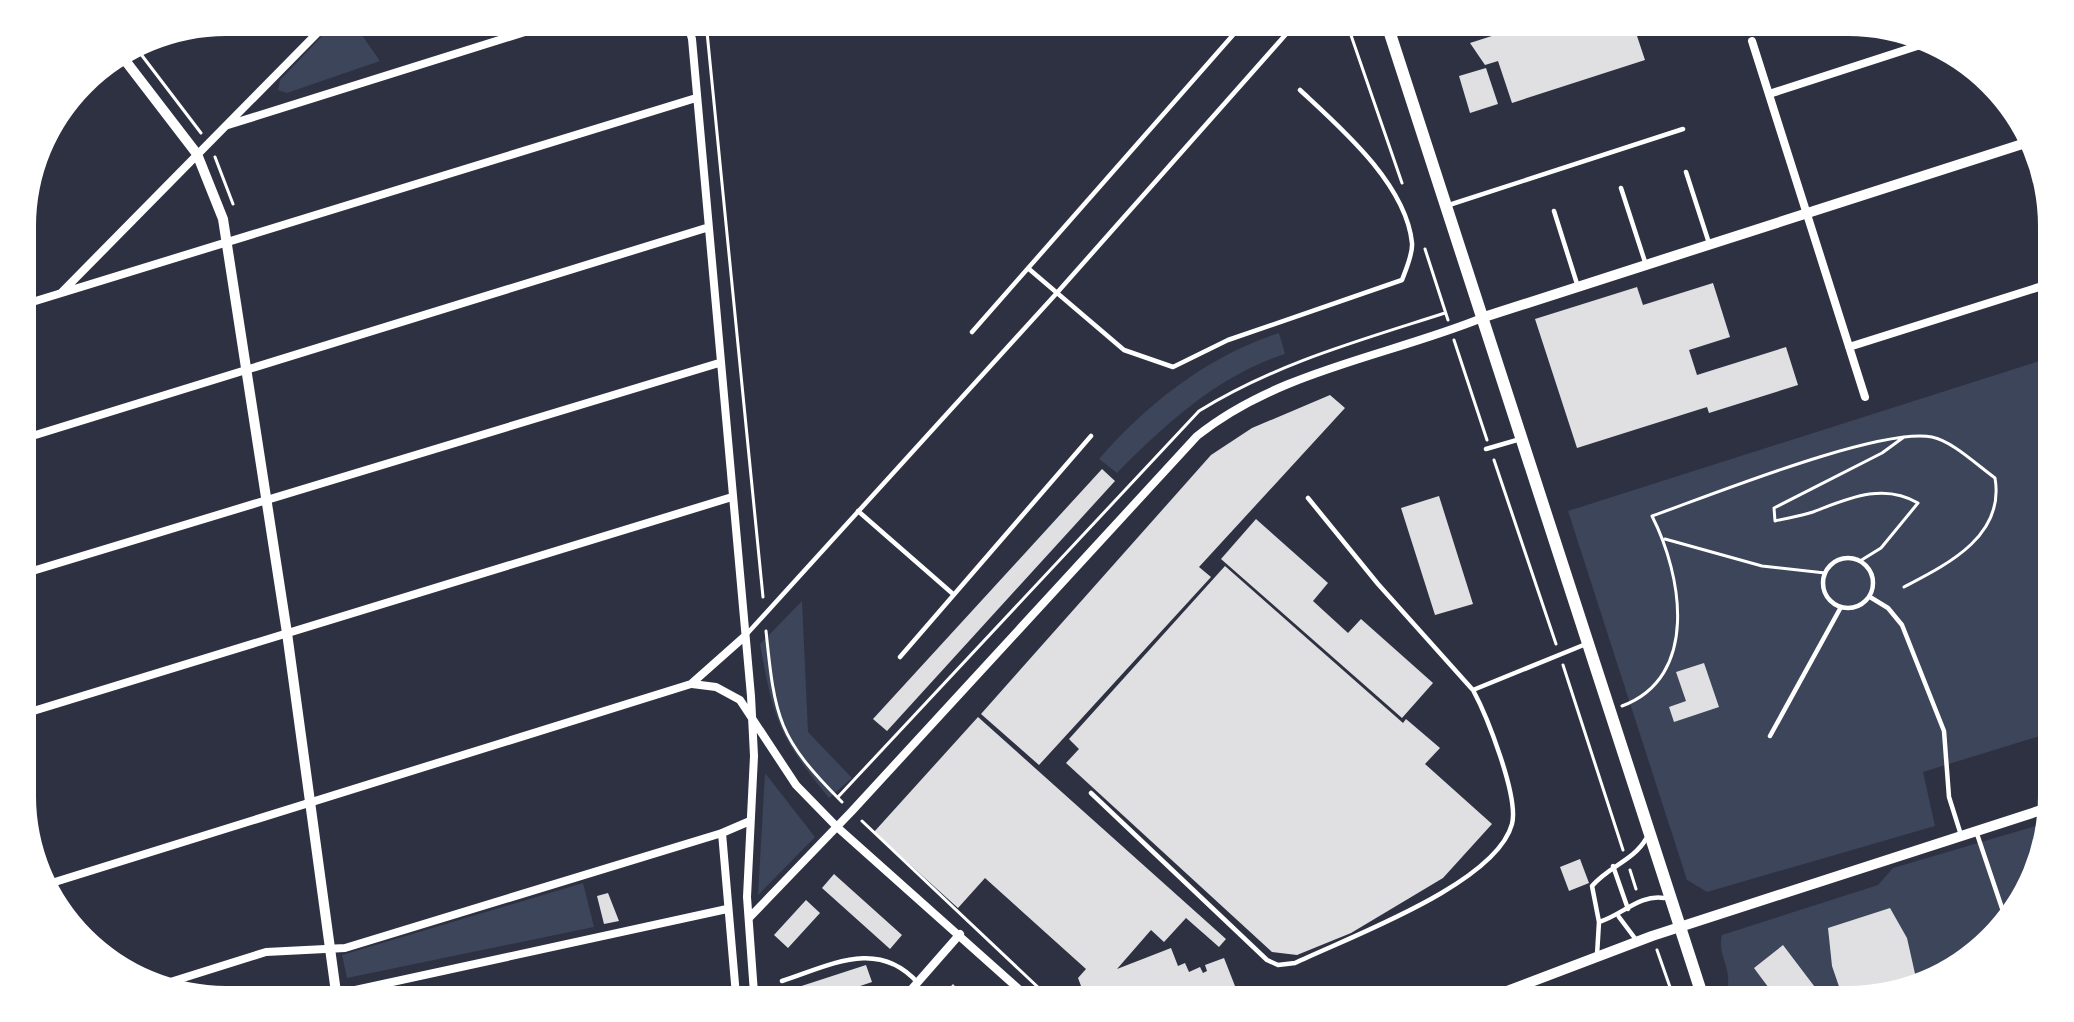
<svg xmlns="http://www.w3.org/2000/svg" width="2074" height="1022" viewBox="0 0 2074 1022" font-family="'Golos Text',sans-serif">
	<rect width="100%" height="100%" fill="#2d3142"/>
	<path fill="#3c4559" d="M342 15H348L380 61 287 93 278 90 280 80Z
		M1279 333 1285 354C1217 376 1166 424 1117 473L1099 459C1148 403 1208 356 1279 333Z
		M2058 355 2059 780 2054 782 2040 736 1923 772 1935 826 1707 892 1687 880 1568 511Z
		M802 601 808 732 852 778 829 798C779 736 774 722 760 644Z
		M765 773 815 837 758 895Z
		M2053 821 2038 889 1966 971 1861 1007H1730C1726 994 1729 988 1728 976 1726 960 1718 951 1722 935L1878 885 1893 868Z
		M583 883 594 927 347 978 342 955Z"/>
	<path fill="#e0e0e3" d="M1557 15H1630L1645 60 1512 103 1498 61 1485 65 1470 43Z
		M1486 68 1498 104 1470 113 1459 76Z
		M1713 283 1730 337 1689 350 1697 375 1786 347 1798 385 1709 413 1707 407 1577 448 1535 319 1637 287 1643 305Z
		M1330 395 1345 408 1199 567 1211 577 1039 765 981 714 1211 455 1252 428Z
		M1102 469 1115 481 887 731 873 719Z
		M1439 496 1473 604 1435 615 1401 508Z
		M1256 519 1328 583 1313 601 1348 633 1361 619 1433 683 1402 718 1221 559Z
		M1225 566 1403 723 1406 719 1440 748 1425 764 1492 824 1443 878 1351 933 1297 955 1272 952 1066 763 1079 749 1069 739Z
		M1704 663 1719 707 1674 722 1669 707 1686 701 1676 672Z
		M978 717 1226 939 1219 947 1186 918 1164 942 1151 930 1117 969 1171 948 1178 966 1185 963 1189 972 1200 967 1203 973 1207 971 1205 965 1224 958 1235 986 1180 1007H1089L1078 978 1086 969 985 878 958 908 874 832Z
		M1580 859 1589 883 1569 891 1560 867Z
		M834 874 902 935 890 949 822 888Z
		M608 893 619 921 604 924 597 896Z
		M806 900 820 913 788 948 774 935Z
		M1890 908 1907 938 1918 987 1861 1007H1846L1832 966 1828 928Z
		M1783 945 1830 1007H1783L1754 968Z
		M866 965 872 982 798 1007H784L780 993Z
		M953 984 966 997 957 1007H931Z"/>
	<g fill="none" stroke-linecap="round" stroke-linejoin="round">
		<path stroke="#fff" stroke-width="3" d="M701 15 707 32 763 597
			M1344 15 1402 183
			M137 49 201 133
			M215 157 233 204
			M1425 249 1448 320
			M1454 340 1487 440
			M1494 460 1556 644
			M1665 539 1762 566 1825 573
			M1860 561 1881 548 1918 503C1883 482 1847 499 1813 512 1801 516 1787 518 1775 521L1774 508 1882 453 1904 437
			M766 631C775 719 778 738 842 802
			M1563 665 1623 850
			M1622 706C1700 677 1682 575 1652 516 1709 496 1879 427 1932 437 1952 441 1977 465 1995 478 2005 536 1948 564 1904 587
			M838 797 1199 411C1277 363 1358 341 1445 313
			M862 821 1042 991
			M1630 870 1636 889
			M1657 950 1677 1007"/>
		<path stroke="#fff" stroke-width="4.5" d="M1686 172 1708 240
			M1621 188 1646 265
			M1449 205 1683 129
			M1554 211 1578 287
			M1029 269 1124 350 1173 367 1228 340 1402 280C1406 269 1413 254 1412 243 1406 184 1341 128 1300 90
			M972 332 1233 35 1230 15
			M1486 449 1517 440
			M1308 498 1378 584 1472 689
			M858 511 953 594
			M1823 583a25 25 0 1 1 50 0a25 25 0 1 1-50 0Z
			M1870 597 1888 608 1902 625 1944 731 1949 797 1961 835
			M745 636 1055 295 1303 15
			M900 657 1091 436
			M1770 736 1841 607
			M1091 793 1267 960 1278 965 1295 963C1349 937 1496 884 1512 824 1519 797 1487 716 1473 690L1586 644
			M1976 831 2007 923
			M1613 866 1628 909
			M1619 917 1637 941
			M1599 922C1622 915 1640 894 1664 898
			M1597 955 1599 922 1592 886C1609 866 1633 861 1646 839
			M782 981C831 965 878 938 918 983"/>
		<path stroke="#fff" stroke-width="8" d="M685 15 692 39 751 696 754 756 747 897 755 1007
			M1752 41 1865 397
			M1769 94 1942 38
			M228 125 579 15
			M35 138 118 56
			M62 292 335 15
			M16 307 696 98
			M1849 347 2058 281
			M16 441 706 228
			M16 576 719 363
			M692 684 716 687 740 700 796 785 837 827 1039 1007
			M17 716 732 497
			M722 833 737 1007
			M42 886 691 684 744 637
			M749 918 852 811 1197 436C1278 371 1388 356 1482 318
			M148 989 266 952 345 948 722 833 750 821
			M337 994 727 909
			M896 1007 960 934"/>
		<path stroke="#fff" stroke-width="10" d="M121 55 197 154 223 219 287 633 338 1007
			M1484 317 2035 140
			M1465 1007 1652 936 2057 805"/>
		<path stroke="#fff" stroke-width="12" d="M1384 15 1706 1007"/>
	</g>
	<path d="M0 0H2074V1022H0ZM226 36H1848A190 190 0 0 1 2038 226V796A190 190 0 0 1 1848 986H226A190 190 0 0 1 36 796V226A190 190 0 0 1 226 36Z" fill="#fff" fill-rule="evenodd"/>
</svg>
